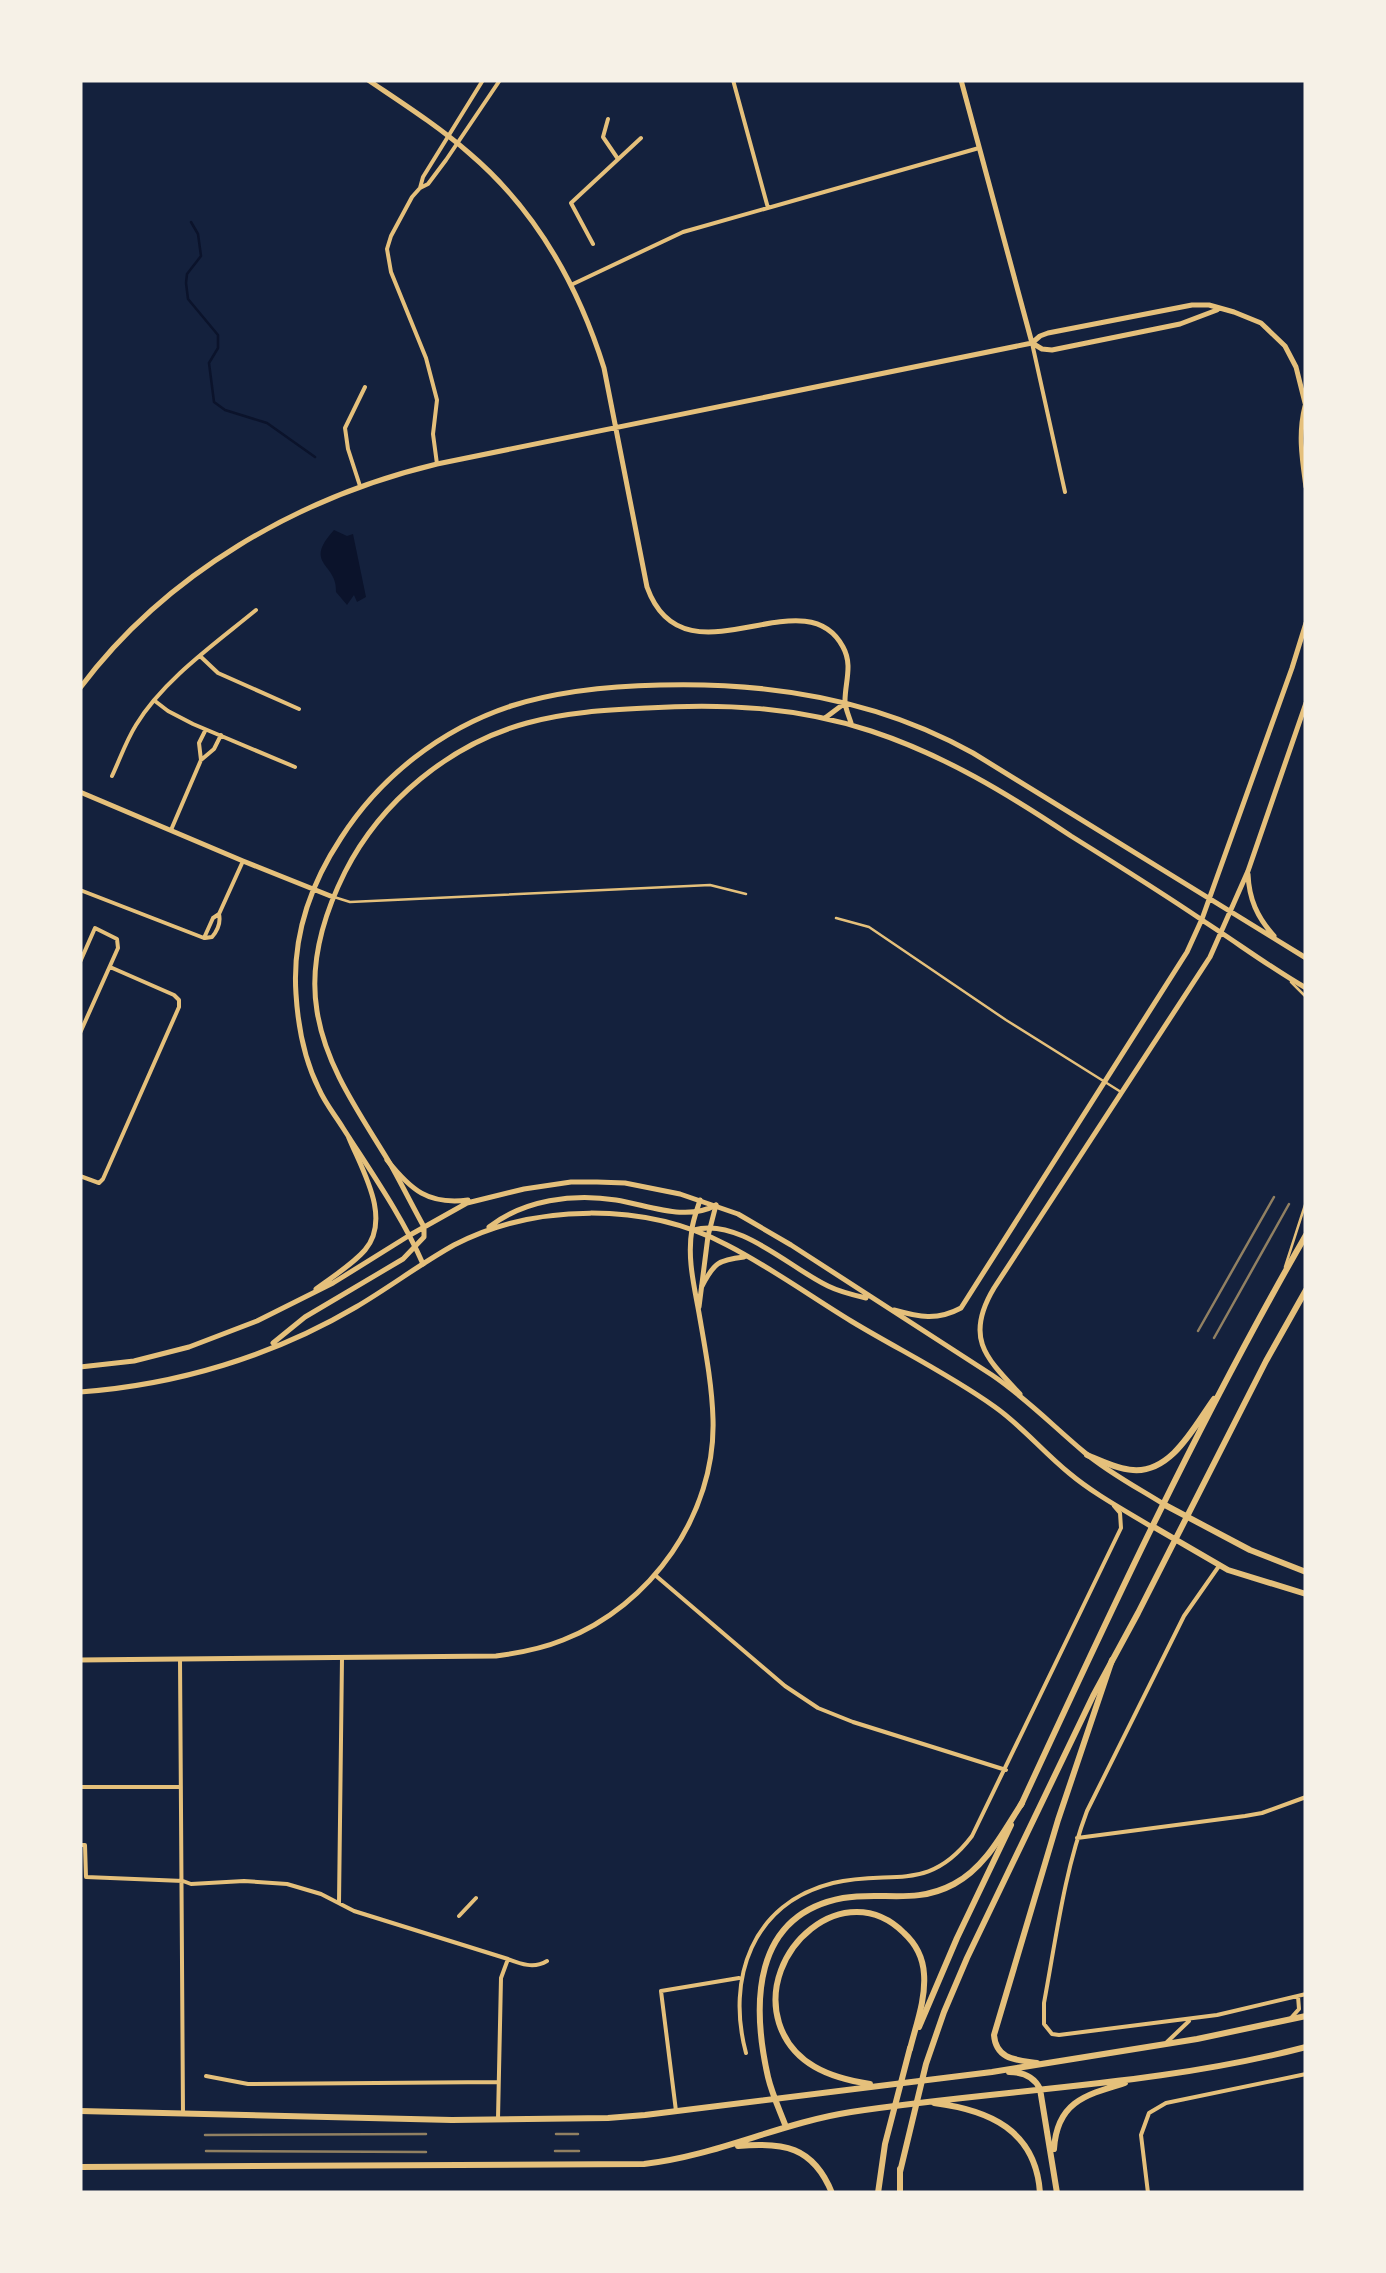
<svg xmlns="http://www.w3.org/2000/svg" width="1386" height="2273" viewBox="0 0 1386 2273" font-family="'Open Sans',sans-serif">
	<rect width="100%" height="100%" fill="#14213d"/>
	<path fill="#0b132b" d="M334 530 347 536 353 534 366 597 357 602 354 595 347 605 336 592C338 563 302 565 334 530Z"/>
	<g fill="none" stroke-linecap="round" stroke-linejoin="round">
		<path stroke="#0b132b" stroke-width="2.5" d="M191 222 198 234 201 256 187 274 186 283 188 299 218 335V348L209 363 214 402 225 410 267 423 315 457"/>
		<path stroke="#e5c07b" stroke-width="2.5" d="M334 897 350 902 710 885 746 894
			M836 918 869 927 1006 1020 1121 1092
			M1291 982 1306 997
			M1285 1267 1306 1202"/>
		<path stroke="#e5c07b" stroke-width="4" d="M733 80 768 208
			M608 119 603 137 618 159
			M420 188 423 177 483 80
			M593 244 571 203 641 138
			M573 284 683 232 979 148
			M1032 343 1065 492
			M437 464 433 434 437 400 426 358 391 272 387 249 391 236 412 197 420 188 428 184 446 160 500 80
			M360 486 348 449 345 428 365 387
			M200 656 218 673 299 709
			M155 701 168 711 193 724 295 767
			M201 760 199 743 205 731
			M112 776C120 759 126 741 136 725 163 680 216 643 256 610
			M171 830 201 760 214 749 221 735
			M80 890 204 938
			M204 938 213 918 219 914
			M205 938 212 937C218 930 221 923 219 914L243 861
			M80 962 95 928 117 939 118 948 80 1033
			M80 1176 99 1183 103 1179 179 1007V1000L174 995 110 967
			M1219 1566 1184 1616 1087 1811C1064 1872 1056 1939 1044 2003V2024L1052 2034 1059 2035 1217 2015 1306 1994
			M655 1575 785 1686 818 1708 853 1722 1006 1770
			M180 1659 183 2113
			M80 1787H180
			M1077 1838 1245 1816 1262 1813 1306 1797
			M80 1845H85L86 1877 183 1881 191 1884 244 1881 287 1884 321 1894 354 1911 508 1959 501 1978 498 2119
			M339 1903 342 1658
			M459 1916 476 1898
			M508 1959C521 1964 534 1969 547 1961
			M1291 2018 1299 2009 1298 1996
			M1167 2042 1189 2021
			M746 2053C726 1979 752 1903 833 1883 892 1869 928 1894 972 1836L1121 1528 1120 1513 1114 1506
			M206 2076 248 2084 498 2082
			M676 2111 661 1991 739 1978
			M1148 2193 1141 2135 1149 2113 1166 2103 1306 2074"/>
		<path stroke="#e5c07b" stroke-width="5" d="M368 80C402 103 438 126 469 153 536 210 578 285 604 368L647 587C684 690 804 573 843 647 853 665 845 682 845 701 845 708 849 716 851 723
			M961 80 1032 343
			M1032 343 1042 349 1052 350 1180 324 1217 310
			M1305 406C1298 434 1302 458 1306 487
			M80 688C166 573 299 497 437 464L1032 343 1040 336 1048 333 1192 305H1209L1234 312 1261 323 1285 346 1296 367 1306 407
			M825 718 845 703
			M80 792 243 861 333 897
			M1248 874C1249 899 1257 917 1274 936
			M424 1227C413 1207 403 1187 392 1167 363 1118 326 1069 317 1011 309 963 324 914 345 872 381 801 450 744 527 723 566 712 607 710 647 708 723 703 797 707 871 731 944 755 1008 794 1071 836 1116 864 1161 892 1205 922 1239 944 1271 968 1306 988
			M423 1264C402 1216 371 1172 343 1128 335 1115 325 1103 319 1089 304 1059 298 1027 296 994 292 937 310 885 341 838 380 777 441 729 511 706 558 691 611 686 660 685 769 682 877 699 973 753L1306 958
			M699 1307 708 1236 716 1205
			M894 1310C919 1317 937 1321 961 1308L1187 952 1202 919 1292 668 1306 623
			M1020 1394C986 1358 964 1338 994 1288L1210 957 1248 871 1306 703
			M80 1660 496 1656C519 1653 541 1649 563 1640 651 1606 716 1514 713 1419 712 1384 705 1348 699 1313 694 1285 687 1258 692 1229 693 1220 697 1210 700 1200"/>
		<path stroke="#e5c07b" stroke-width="5" d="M387 1160C411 1190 428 1205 468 1200
			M489 1227C524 1200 573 1193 616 1200 648 1205 686 1222 716 1205
			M694 1230C738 1217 790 1268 828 1286 840 1292 853 1295 866 1298
			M702 1286C714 1263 718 1260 744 1257
			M316 1289C332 1277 352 1265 365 1250 392 1218 362 1170 349 1138
			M273 1343 305 1317 403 1259 424 1237V1228
			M80 1367 134 1361 189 1347 257 1321 333 1283 410 1235 467 1203 524 1189 571 1182H597L625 1183 680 1194 738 1214 791 1245 992 1375C1026 1398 1053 1426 1084 1452 1109 1473 1138 1488 1165 1505
			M80 1392C177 1385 273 1356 356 1307 390 1287 420 1264 454 1245 535 1203 645 1202 727 1245 770 1267 810 1296 851 1321 899 1350 949 1374 995 1407 1022 1426 1043 1452 1069 1473 1094 1494 1124 1510 1152 1527"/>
		<path stroke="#e5c07b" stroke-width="6" d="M1087 1455C1102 1461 1117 1469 1133 1470 1172 1473 1195 1425 1214 1399
			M1165 1505 1250 1550 1306 1572
			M1154 1527 1228 1570 1306 1594
			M1021 1805C1110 1612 1200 1419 1306 1235
			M919 2027 957 1938 1011 1825
			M900 2172 926 2064 944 2012 967 1958 1093 1696 1138 1613 1266 1361 1306 1290
			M878 2193 885 2144 910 2048"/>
		<path stroke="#e5c07b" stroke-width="6" d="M1037 2063C1017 2060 996 2060 994 2035L1058 1820 1112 1660
			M1009 2072C1023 2072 1034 2076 1040 2089L1057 2193
			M870 2084C830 2078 792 2064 779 2023 757 1951 845 1874 904 1933 916 1944 923 1958 924 1974 926 1999 916 2025 910 2049
			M934 2103C989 2110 1036 2130 1040 2193
			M80 2111 452 2120 608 2118 645 2115 992 2072 1197 2039 1306 2016
			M786 2127C780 2111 772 2094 768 2077 752 2006 751 1915 843 1898 882 1891 915 1905 954 1884 986 1867 1003 1832 1022 1803
			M738 2146C783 2142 813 2146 832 2193
			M1054 2149C1057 2102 1085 2095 1125 2083
			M80 2167 644 2164C716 2156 780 2123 851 2112 1003 2089 1157 2086 1306 2047
			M900 2193V2169"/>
		<path stroke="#918062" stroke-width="2.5" d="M1198 1331 1274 1197
			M1214 1338 1289 1204
			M556 2134H578
			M205 2135 426 2134
			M206 2151 426 2152
			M555 2151H579"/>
	</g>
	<rect width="1386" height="2273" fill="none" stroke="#f6f1e7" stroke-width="165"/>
</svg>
